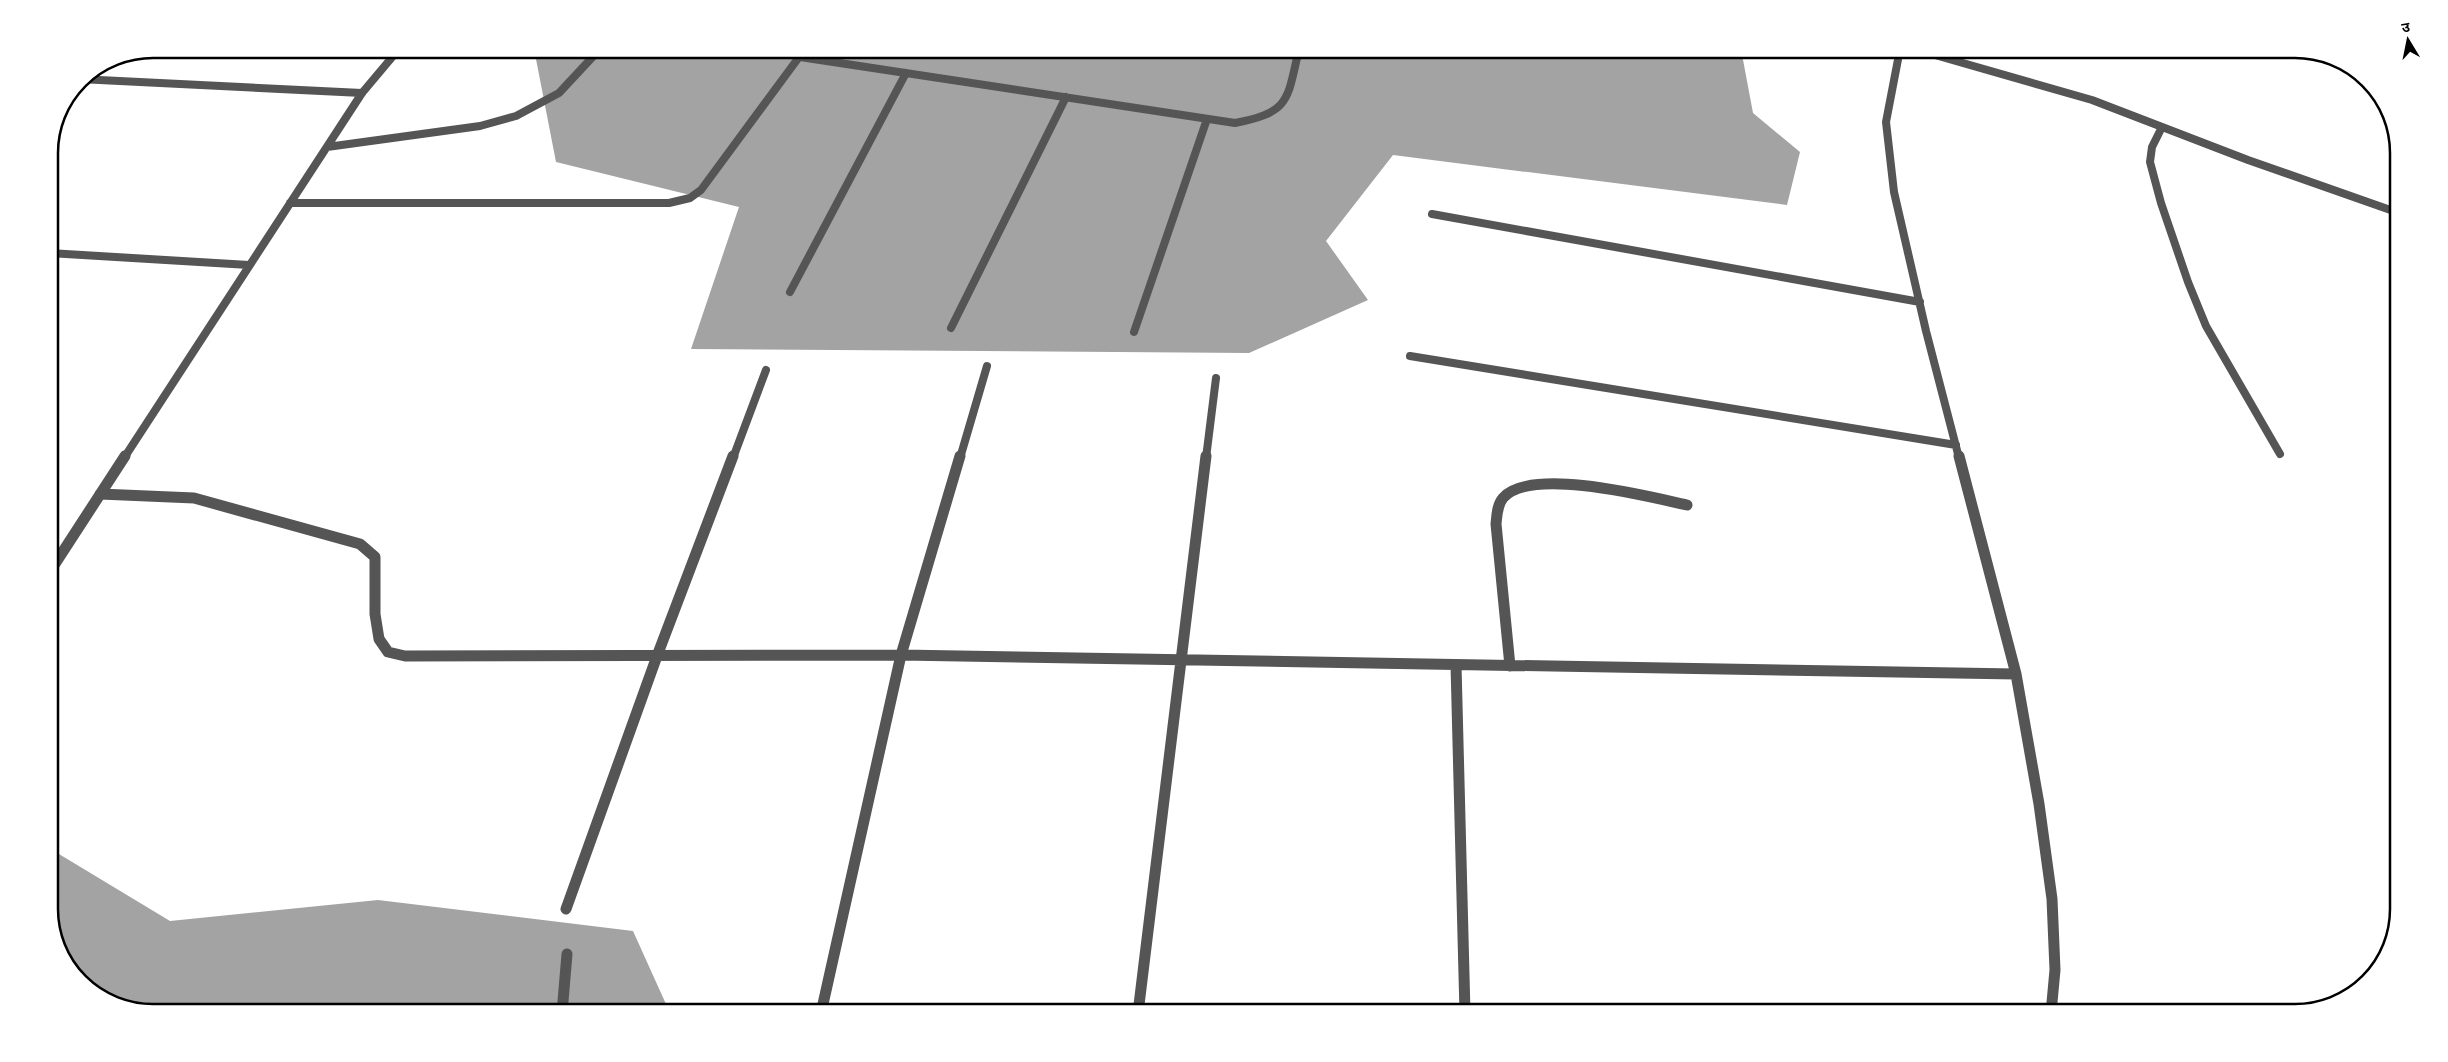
<svg xmlns="http://www.w3.org/2000/svg" width="2448" height="1062" viewBox="0 0 2448 1062" font-family="'Source Sans 3','Noto Sans Devanagari',sans-serif">
	<rect width="100%" height="100%" fill="#fff"/>
	<path fill="#a3a3a3" d="M542 49H1741L1753 113 1800 152 1787 205 1393 155 1326 241 1368 300 1249 353 691 349 739 207 556 162 535 54Z
		M49 848 170 921 378 900 633 931 670 1013H152L113 1005 70 973 49 917Z"/>
	<g fill="none" stroke-linecap="round" stroke-linejoin="round">
		<path stroke="#555" stroke-width="8" d="M1900 49 1886 122 1894 192 1926 331 1959 458
			M1914 49 2092 100 2248 160 2399 213
			M800 57 1235 123C1291 112 1287 100 1299 49
			M79 79 362 93
			M2162 127 2152 147 2150 162 2161 203 2188 282 2206 326 2280 454
			M327 147 480 126 516 116 559 93 600 49
			M290 203H669L690 198 701 190 805 49
			M1432 214 1920 302
			M49 253 249 265
			M790 292 906 73
			M951 328 1066 97
			M1134 332 1207 119
			M1410 356 1956 445
			M124 458 362 93 399 49
			M733 458 766 370
			M960 458 987 366
			M1206 458 1216 378"/>
		<path stroke="#555" stroke-width="11" d="M1959 456 2016 674 2039 804 2052 899 2055 970 2051 1013
			M100 494 194 498 360 544 375 557V614L379 639 388 652 405 656 901 655 2016 674
			M49 573 125 456
			M1456 665 1465 1013
			M1510 666 1496 524C1497 515 1497 505 1503 498 1530 466 1651 497 1687 505
			M566 909 657 656 733 456
			M562 1013 567 954
			M821 1013 901 655 960 456
			M1138 1013 1206 456"/>
	</g>
	<path d="M0 0H2448V1062H0ZM153 58H2295A95 95 0 0 1 2390 153V909A95 95 0 0 1 2295 1004H153A95 95 0 0 1 58 909V153A95 95 0 0 1 153 58Z" fill="#fff" fill-rule="evenodd"/>
	<path fill="none" stroke="#000" stroke-width="2.5" d="M153 58H2295A95 95 0 0 1 2390 153V909A95 95 0 0 1 2295 1004H153A95 95 0 0 1 58 909V153A95 95 0 0 1 153 58Z"/>
	<g transform="translate(2408 40) rotate(350)" stroke="#ffffff" stroke-width="4" paint-order="stroke">
	<path d="M0-4L9 19L0 12L-9 19Z" fill="#000000"/>
	<text y="-8" font-size="14" font-weight="bold" text-anchor="middle" fill="#000000">उ</text>
	</g>
</svg>
